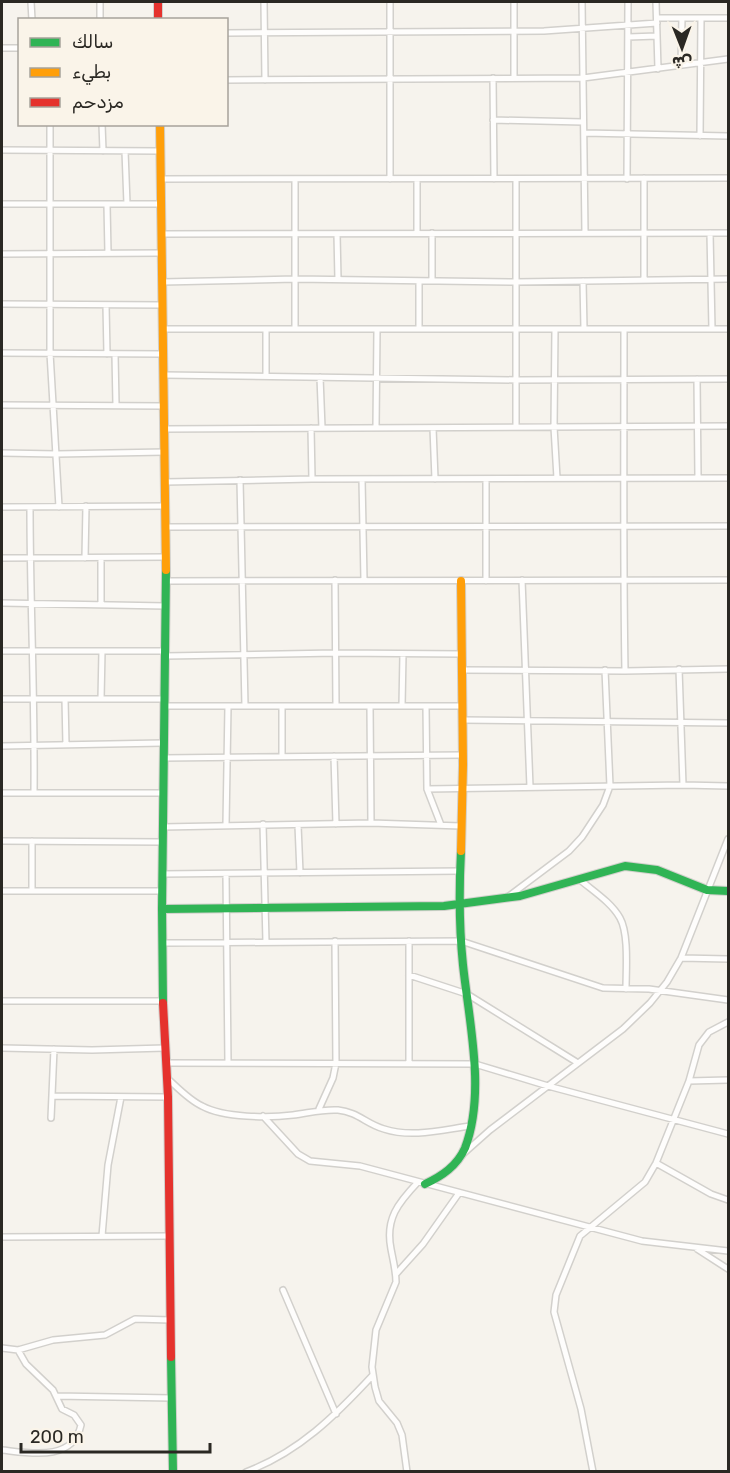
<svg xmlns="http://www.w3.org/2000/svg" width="730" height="1473" viewBox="0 0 730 1473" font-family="Rubik,'Noto Naskh Arabic',sans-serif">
	<rect width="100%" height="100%" fill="#f6f3ed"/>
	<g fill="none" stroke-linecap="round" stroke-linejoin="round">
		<g stroke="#d2d0cc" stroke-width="8">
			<path id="street" d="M31 2 32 20
				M100 2V20
				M264 2 265 80
				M514 2V78
				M582 2 585 233
				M656 2 658 69
				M657 18H728
				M226 33 544 31 657 23
				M628 37 657 36
				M2 48H20
				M681 64 682 18
				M493 78 494 179
				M226 80 583 78 728 59
				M493 120 583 122
				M50 124V353L59 507
				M102 124 103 151
				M584 133 728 136
				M700 136 701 18
				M2 150 160 151
				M125 151 127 204
				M644 178V279
				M161 179 728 178
				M390 179V2
				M417 179V233
				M516 179V426
				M627 179 628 2
				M295 180V329
				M2 204H161
				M107 205 108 253
				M710 233 712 329
				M162 234 728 233
				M337 234 338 279
				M2 254 162 253
				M419 281V329
				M432 281V233
				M583 281 584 329
				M162 282 295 279 516 282 728 279
				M2 304 163 305
				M106 305 107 354
				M163 329H728
				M555 329 554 427 557 478
				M624 329C624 443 623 557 625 671
				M2 353 163 354
				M115 354 116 405
				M164 375 517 380 728 379
				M266 376V329
				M320 377 322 428
				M697 379 698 477
				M2 405 164 406
				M376 427 377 330
				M311 428 312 479
				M433 428 435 479
				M164 429 728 426
				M2 453 57 454 165 452
				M362 479 364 580
				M486 479V581
				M240 480 245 706
				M165 482 312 479 728 478
				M2 507 166 506
				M30 507C30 602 35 698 34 793
				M166 527 728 526
				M2 558 166 557
				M85 558 86 506
				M335 580 336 706
				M522 580 530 787
				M166 581 728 580
				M2 603 166 606
				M101 605V558
				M2 651H165
				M165 656 336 653 462 654
				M679 669 683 785
				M462 670 625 671 728 669
				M2 699H164
				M65 699 66 745
				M101 699 102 651
				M164 706H462
				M370 706 371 823
				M402 706 403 654
				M426 706 427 789 441 825
				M462 720 728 723
				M2 746 163 743
				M282 756V706
				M334 756 336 824
				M163 758 462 755
				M427 789 683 785 728 786
				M2 793H162
				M263 824 266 942
				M226 825 228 706
				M298 825 300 873
				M162 827 371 823 461 826
				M2 841 162 842
				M32 841V891
				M162 874 461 871
				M226 874 228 1063
				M579 879C593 891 611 902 620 918 629 934 626 970 626 989
				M2 891H162
				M509 896 569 851 582 837 603 805 610 786 605 670
				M162 943 461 941 603 988 649 989 728 1000
				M681 958 728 959
				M409 975 467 994 578 1063
				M2 1001H163
				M2 1048 92 1050 165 1048
				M409 1062V941
				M166 1063 475 1064 548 1086 728 1134
				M167 1078C178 1088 189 1100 202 1106 224 1118 269 1118 293 1115 309 1113 322 1109 338 1110 358 1112 366 1124 384 1129 412 1138 441 1130 470 1126
				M689 1081 728 1080
				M52 1096 168 1097
				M319 1109 333 1078 336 1063 335 941
				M263 1116 298 1154 310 1161 360 1166 642 1241 728 1251
				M51 1118 54 1049
				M463 1154 490 1130 623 1029 650 1003 667 982 681 958 728 839
				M656 1163 711 1194 728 1200
				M102 1236 108 1165 121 1097
				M2 1237 170 1236
				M697 1249 728 1269
				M396 1274 423 1244 459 1193
				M283 1290 336 1414
				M2 1348 18 1350 53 1340 105 1335 135 1319 171 1320
				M56 1396 172 1398
				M2 1450C30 1453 73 1462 81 1425L74 1415 62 1409 53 1390 26 1364 18 1350
				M246 1472C299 1452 335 1416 373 1375
				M407 1472 402 1435 397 1423 379 1401 375 1387 372 1367 376 1330 396 1282C396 1271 393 1260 391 1249 385 1219 398 1203 418 1182
				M593 1472 581 1409 554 1312 556 1295 580 1236 645 1182 656 1163 689 1081 699 1045 709 1032 728 1022"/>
		</g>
		<g stroke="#d2d0cc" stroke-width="10">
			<path id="fast" d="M162 909 444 906 520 896 625 866 657 870 707 890 728 891
				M163 1003 162 909 166 570
				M425 1184C442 1176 457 1166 465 1148 486 1093 469 1022 463 965 459 927 459 889 461 851
				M171 1357 173 1472"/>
		</g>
		<g stroke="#d2d0cc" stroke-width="10">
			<path id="slow" d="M160 124 166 570
				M461 851 463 765 461 581"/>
		</g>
		<g stroke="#d2d0cc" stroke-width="10">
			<path id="jam" d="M158 2V20
				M163 1003 168 1097 171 1357"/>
		</g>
		<use href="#street" stroke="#fefdfc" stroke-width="5"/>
		<use href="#fast" stroke="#30b455" stroke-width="8"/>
		<use href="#slow" stroke="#ff9f0a" stroke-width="8"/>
		<use href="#jam" stroke="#e5322d" stroke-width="8"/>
	</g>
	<rect width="730" height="1473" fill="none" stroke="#2a2823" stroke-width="6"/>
	<rect x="18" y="18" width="210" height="108" fill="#faf4e9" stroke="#a7a29a" stroke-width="1.5"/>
	<rect x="30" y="38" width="30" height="9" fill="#30b455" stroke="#a7a29a" stroke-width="1.5"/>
	<text x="72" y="48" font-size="18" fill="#2a2823">سالك</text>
	<rect x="30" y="68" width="30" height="9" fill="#ff9f0a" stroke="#a7a29a" stroke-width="1.5"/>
	<text x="72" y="78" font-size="18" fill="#2a2823">بطيء</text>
	<rect x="30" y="98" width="30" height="9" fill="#e5322d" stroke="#a7a29a" stroke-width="1.5"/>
	<text x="72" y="108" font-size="18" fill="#2a2823">مزدحم</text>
	<g transform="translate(682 48) rotate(179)" stroke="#faf4e9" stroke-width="4.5" paint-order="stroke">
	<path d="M0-4.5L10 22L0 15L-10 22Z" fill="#2a2823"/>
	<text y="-9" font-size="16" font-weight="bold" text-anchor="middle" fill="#2a2823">ش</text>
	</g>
	<path d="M21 1443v9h189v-9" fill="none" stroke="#2a2823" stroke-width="3"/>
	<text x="30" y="1443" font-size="18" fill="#2a2823" stroke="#faf4e9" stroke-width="4.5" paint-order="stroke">200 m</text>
</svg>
